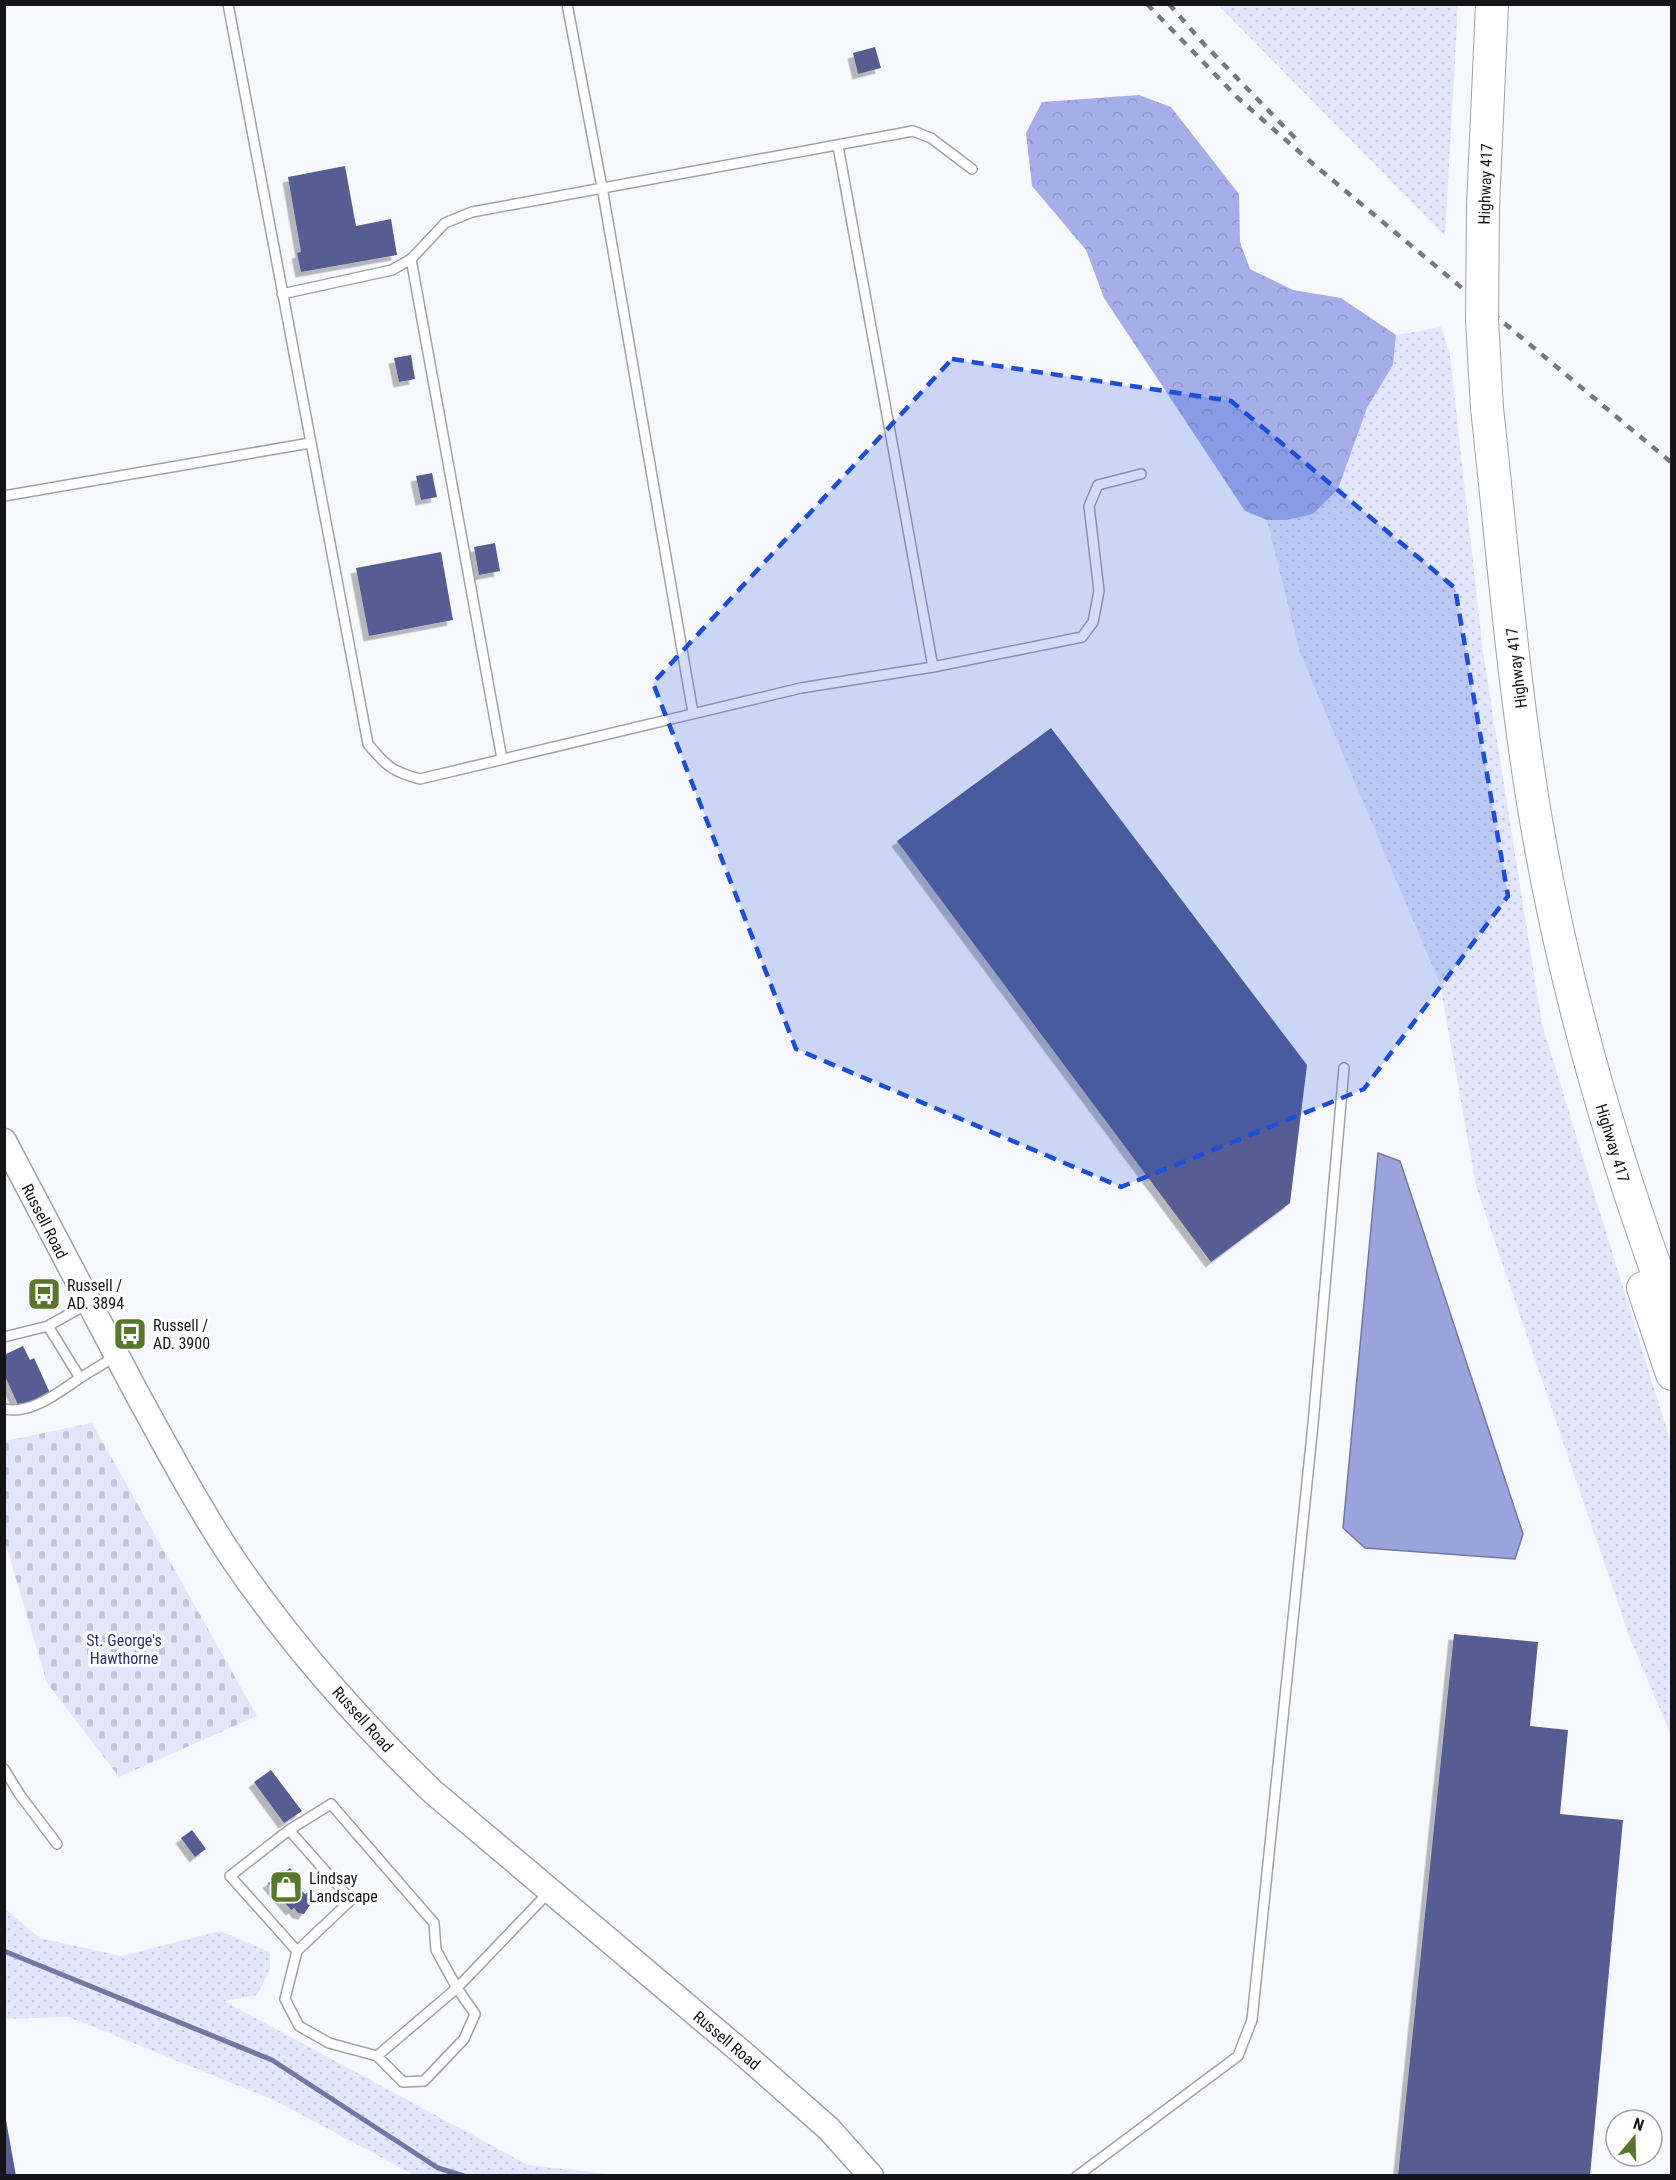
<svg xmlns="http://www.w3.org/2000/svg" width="1676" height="2180" viewBox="0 0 1676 2180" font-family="'Roboto Condensed',sans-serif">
	<defs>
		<pattern id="grass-dots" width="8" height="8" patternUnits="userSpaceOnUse" patternTransform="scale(1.5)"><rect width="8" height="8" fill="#e3e7fe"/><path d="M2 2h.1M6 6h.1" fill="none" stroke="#c2c5d9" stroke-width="1.8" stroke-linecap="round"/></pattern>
		<pattern id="forest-crowns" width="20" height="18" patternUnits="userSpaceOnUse" patternTransform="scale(1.5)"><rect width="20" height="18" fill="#a6aee9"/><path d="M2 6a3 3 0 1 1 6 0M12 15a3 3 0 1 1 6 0" fill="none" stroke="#8e95c7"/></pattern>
		<pattern id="cemetery-stones" width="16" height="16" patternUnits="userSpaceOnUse" patternTransform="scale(1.5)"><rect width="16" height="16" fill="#e3e7fe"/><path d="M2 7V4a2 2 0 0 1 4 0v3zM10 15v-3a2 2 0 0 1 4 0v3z" fill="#c2c5d9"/></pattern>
		<filter id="shadow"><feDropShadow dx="-5.5" dy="5.5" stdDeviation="0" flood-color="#0004"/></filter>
	</defs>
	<rect width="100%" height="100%" fill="#f7f8fe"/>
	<path fill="url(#grass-dots)" d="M1218 5H1458L1445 236Z
		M1441 327 1450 355 1483 652 1542 1024 1671 1443V1735L1629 1636 1476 1186 1440 984 1299 650 1267 520H1286L1337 489 1367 408 1393 365 1396 335Z
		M5 1909 40 1938 121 1956 220 1931 270 1952V1970L257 1995 224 2001 528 2165 619 2175H414L276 2101 69 2017 5 2019Z"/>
	<path fill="url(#forest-crowns)" d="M1139 95 1171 107 1239 194 1240 242 1250 269 1293 290 1341 298 1396 335 1393 365 1367 408 1338 489 1313 514 1286 520H1267L1245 511 1104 298 1086 250 1032 186 1026 133 1042 102Z"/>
	<path fill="url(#cemetery-stones)" d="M92 1423 257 1716 119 1777 47 1683 5 1542V1441Z"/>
	<path fill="#9ba3dd" stroke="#7378a2" stroke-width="1.5" d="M1378 1153 1400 1161 1523 1534 1515 1559 1365 1548 1343 1528Z"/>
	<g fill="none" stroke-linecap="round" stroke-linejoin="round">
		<path stroke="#7378a2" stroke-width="5" d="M4 1951 272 2060 438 2168 464 2176"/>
	</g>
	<path fill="#575d92" filter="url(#shadow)" d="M875 47 881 68 858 74 853 53Z
		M345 166 356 226 391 219 397 255 301 272 297 253 301 252 288 177Z
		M411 355 415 379 399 382 394 358Z
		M432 473 437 497 421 500 416 476Z
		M495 543 500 571 479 575 474 547Z
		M441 552 453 620 369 636 356 568Z
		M1051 728 1307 1065 1290 1203 1211 1262 897 841Z
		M23 1346 30 1360 34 1358 50 1393 19 1407 4 1374V1355Z
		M1454 1634 1538 1642 1530 1726 1568 1730 1560 1814 1623 1820 1590 2176H1398Z
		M271 1770 302 1811 284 1823 254 1782Z
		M192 1830 206 1849 195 1857 181 1838Z
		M290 1868 295 1874 291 1878 305 1894 308 1892 314 1899 304 1914 298 1913 294 1908 291 1910 268 1883 283 1870 285 1872Z
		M4 2120H6L16 2176H4Z"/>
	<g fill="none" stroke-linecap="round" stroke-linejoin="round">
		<g stroke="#a1a2a9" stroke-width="12">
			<path id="service" d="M228 4 368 744C386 766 393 772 420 779L801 688 933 667 1082 637 1093 622 1099 591 1089 506 1098 485 1141 474
				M567 4 602 187 693 713
				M838 146 933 667
				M411 259 502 759
				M282 294 392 270 411 259 445 223 472 212 913 131 931 138 972 169
				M4 496 310 443
				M48 1326 80 1378 116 1356
				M4 1337 48 1326 87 1304
				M4 1409C31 1415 59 1392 80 1378
				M4 1769 20 1795 57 1844
				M289 1830 351 1900 297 1951
				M377 2056 403 2082 424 2081 464 2039 475 2014 457 1988 436 1950 434 1923 331 1804 289 1830 230 1876 297 1951 285 1999 299 2026 329 2043 377 2056 457 1988 549 1892
				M1077 2176 1238 2056 1252 2020 1313 1424 1344 1068"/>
		</g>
		<g stroke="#a1a2a9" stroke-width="27">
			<path id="secondary" d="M4 1141C47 1224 91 1307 135 1390 167 1448 198 1507 235 1562 292 1645 361 1723 433 1792L745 2055 829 2129 871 2176"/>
		</g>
		<g stroke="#a1a2a9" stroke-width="34">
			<path id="motorway" d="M1483 206 1492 4
				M1487 408C1503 553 1514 699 1540 843 1569 1004 1615 1160 1672 1313
				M1643 1288 1672 1374"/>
		</g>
		<use href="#service" stroke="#fff" stroke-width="9"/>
		<use href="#secondary" stroke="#fff" stroke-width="24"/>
		<use href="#motorway" stroke="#fff" stroke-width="32"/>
		<path stroke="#79797d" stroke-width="4.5" stroke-dasharray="8 8" stroke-linecap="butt" d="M1147 4 1239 99 1312 163 1672 463
			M1169 4 1203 43 1297 140"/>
		<g stroke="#a1a2a9" stroke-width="34" stroke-linecap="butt">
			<path id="motorway-bridge" d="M1483 206 1482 320 1487 408"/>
		</g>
		<use href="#motorway-bridge" stroke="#fff" stroke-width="32"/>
	</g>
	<path fill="#1d4ed8" fill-opacity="0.2" stroke="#1d4ed8" stroke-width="4.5" stroke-dasharray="12 8" stroke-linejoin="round" d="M952 359 1231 401 1455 588 1508 896 1364 1089 1121 1187 796 1049 653 683Z"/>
	<defs>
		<g id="bus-square" transform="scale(1.725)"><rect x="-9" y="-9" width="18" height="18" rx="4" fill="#58772c" stroke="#fff"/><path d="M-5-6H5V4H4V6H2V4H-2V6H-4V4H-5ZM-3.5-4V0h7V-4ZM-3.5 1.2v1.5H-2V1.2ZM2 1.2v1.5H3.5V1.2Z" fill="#fff"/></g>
		<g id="shop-square" transform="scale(1.725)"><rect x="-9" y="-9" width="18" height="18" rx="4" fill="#58772c" stroke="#fff"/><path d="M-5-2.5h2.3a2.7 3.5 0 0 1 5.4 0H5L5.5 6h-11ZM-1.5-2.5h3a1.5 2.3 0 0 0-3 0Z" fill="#fff"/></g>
	</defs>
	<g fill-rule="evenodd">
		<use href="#bus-square" x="44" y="1294"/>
		<use href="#bus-square" x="130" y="1334"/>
		<use href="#shop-square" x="286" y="1887"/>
	</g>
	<g text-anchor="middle" stroke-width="6" stroke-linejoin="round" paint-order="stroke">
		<g font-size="16" fill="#151518" stroke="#fff">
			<text transform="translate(1485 184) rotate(-88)" y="6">Highway 417</text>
			<text transform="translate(1516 668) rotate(-97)" y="6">Highway 417</text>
			<text transform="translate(1613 1143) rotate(73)" y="6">Highway 417</text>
			<text transform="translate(45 1221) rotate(63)" y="6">Russell Road</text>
			<text transform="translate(363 1719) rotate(48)" y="6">Russell Road</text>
			<text transform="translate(727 2040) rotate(40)" y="6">Russell Road</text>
		</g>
		<g font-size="16" fill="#151518" stroke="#fff" text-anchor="start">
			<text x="67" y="1291">Russell /<tspan x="67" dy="18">AD. 3894</tspan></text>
			<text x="153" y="1331">Russell /<tspan x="153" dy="18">AD. 3900</tspan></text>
			<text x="309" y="1884">Lindsay<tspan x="309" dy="18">Landscape</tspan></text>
		</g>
		<g font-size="16" fill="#303175" stroke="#fff">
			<text x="124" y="1646">St. George's<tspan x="124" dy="18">Hawthorne</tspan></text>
		</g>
	</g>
	<rect width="1676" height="2180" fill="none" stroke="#151518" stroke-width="12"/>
	<g transform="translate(1634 2138) rotate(19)"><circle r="28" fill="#ffffff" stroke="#a1a1a3" stroke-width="1.5"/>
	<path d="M0-4.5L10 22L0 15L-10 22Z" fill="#58772c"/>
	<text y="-9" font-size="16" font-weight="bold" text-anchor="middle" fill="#151518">N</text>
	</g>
</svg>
